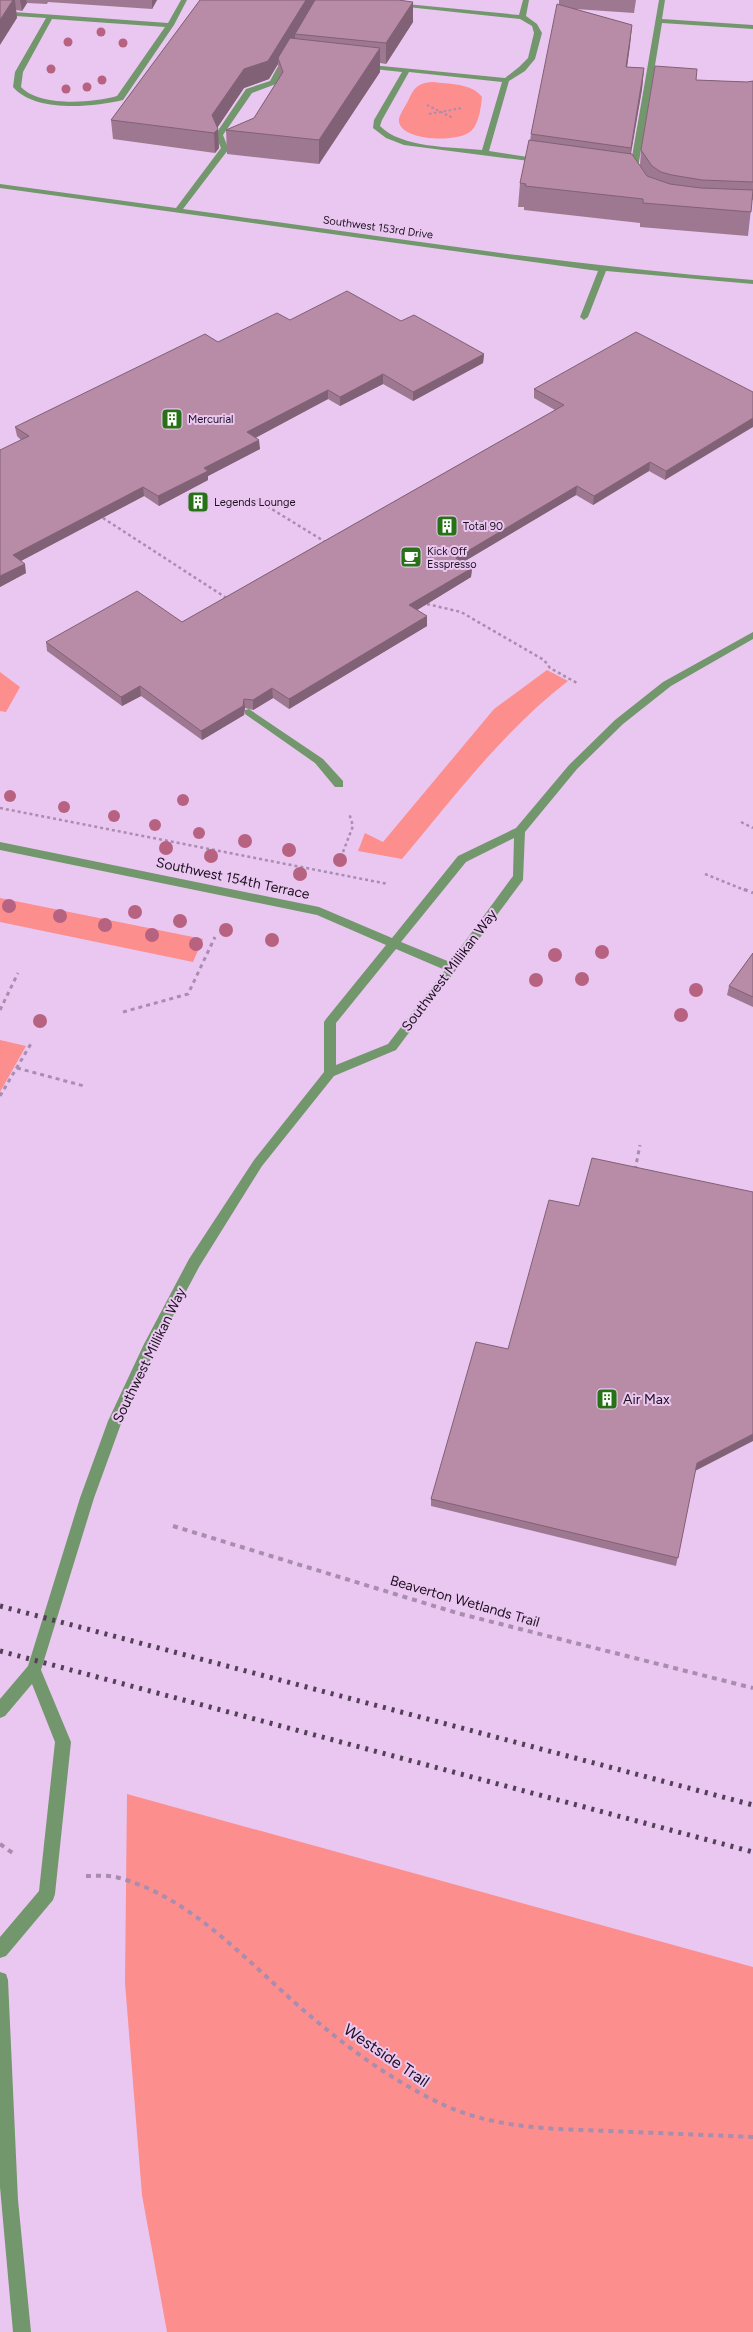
<svg xmlns="http://www.w3.org/2000/svg" width="753" height="2332" viewBox="0 0 753 2332" font-family="Figtree,sans-serif">
	<rect width="100%" height="100%" fill="#eac7f1"/>
	<path fill="#fc8e8e" d="M433 82C448 84 472 83 482 97 481 107 479 123 472 130 461 143 403 142 399 122 398 116 405 107 408 101 414 88 417 83 433 82Z
		M547 670 568 681C503 731 454 797 402 859L358 851 365 833 383 842 494 709Z
		M0 672 20 687 6 712 0 711Z
		M0 898 203 939 193 962 0 922Z
		M0 1040 26 1046 0 1092Z
		M127 1794 753 1967V2332H167L142 2195 125 1983Z"/>
	<g fill="none" stroke-linecap="round" stroke-linejoin="round">
		<path stroke="#a88dae" stroke-width="2" stroke-dasharray="2.5 2.5" stroke-linecap="butt" d="M427 105 453 118
			M429 114 462 108"/>
		<path stroke="#a88dae" stroke-width="2.5" stroke-dasharray="3 3" stroke-linecap="butt" d="M257 500 327 543
			M103 518 228 599
			M427 604 461 612 544 660 550 668 577 683
			M0 808 388 884
			M741 822 753 828
			M343 852 353 826 349 813
			M705 874 747 891"/>
		<path stroke="#a88dae" stroke-width="3" stroke-dasharray="4 4" stroke-linecap="butt" d="M744 889 753 893
			M0 1010 18 973
			M123 1012 188 994 215 937
			M17 1068 84 1086
			M0 1096 32 1042
			M635 1170 640 1145"/>
		<path stroke="#a88dae" stroke-width="4" stroke-dasharray="5 5" stroke-linecap="butt" d="M173 1526 457 1613 753 1688
			M0 1844 14 1854
			M86 1876C96 1876 107 1875 116 1877 196 1898 253 1969 314 2019 354 2053 398 2084 446 2106 499 2129 554 2129 609 2131 657 2133 705 2135 753 2137"/>
		<path fill="#73976c" fill-rule="evenodd" d="M181 0H187L174 25 123 100C93 107 35 113 13 87L15 72 46 18 0 15V11L168 23ZM52 19 165 27 117 96C92 103 40 107 21 87L23 72Z
			M523 0H529L526 16 537 24 542 33 535 59 525 71 509 81 489 151 541 159 545 161 544 163 404 145 386 138 373 128 374 120 402 72 364 68H361V64L505 78 519 67 528 58 534 33 532 26 520 19 398 6 395 4 396 3 519 15ZM409 72 502 82 482 150C452 147 401 148 380 126L382 120Z
			M659 0H665L662 19 753 25V29L662 23 637 174 633 176 629 174Z
			M283 57 290 59 276 84 252 93 223 135 227 145 232 144 236 146 228 150 183 209C373 235 562 265 753 280V284L606 271 588 317 584 320 580 317 598 271 0 188V184L176 208 221 148 215 135 246 89 270 81Z
			M753 632V639L671 686 623 724 577 769 525 832 523 880 396 1050 334 1076 262 1166 199 1267 155 1350 122 1421 94 1498 41 1670 71 1742 55 1894 53 1900 6 1956 0 1958V1937L39 1891 55 1742 32 1684 5 1716 0 1718V1699L28 1666 80 1498 108 1421 144 1344 189 1259 254 1160 324 1072V1022L326 1019 386 945 317 915 0 850V842L319 907 392 938 458 856 516 828 569 765 615 720 663 682ZM514 838 513 876 450 962 401 942 466 862ZM396 949 445 970 388 1044 336 1065V1023Z
			M249 709 323 759 343 781V787H335L315 763 245 714V710Z
			M0 1972 6 1974 8 1980 18 2200 31 2332H13L0 2187Z"/>
		<path stroke="#524056" stroke-width="5" stroke-dasharray="3 6" stroke-linecap="butt" d="M0 1606 753 1805
			M0 1651 753 1852"/>
	</g>
	<g fill="#b86281">
		<circle cx="101" cy="32" r="4.5"/>
		<circle cx="68" cy="42" r="4.5"/>
		<circle cx="123" cy="43" r="4.5"/>
		<circle cx="51" cy="69" r="4.5"/>
		<circle cx="102" cy="80" r="4.5"/>
		<circle cx="87" cy="87" r="4.5"/>
		<circle cx="66" cy="89" r="4.5"/>
		<circle cx="10" cy="796" r="6"/>
		<circle cx="183" cy="800" r="6"/>
		<circle cx="64" cy="807" r="6"/>
		<circle cx="114" cy="816" r="6"/>
		<circle cx="155" cy="825" r="6"/>
		<circle cx="199" cy="833" r="6"/>
		<circle cx="245" cy="841" r="7"/>
		<circle cx="166" cy="848" r="7"/>
		<circle cx="289" cy="850" r="7"/>
		<circle cx="211" cy="856" r="7"/>
		<circle cx="340" cy="860" r="7"/>
		<circle cx="300" cy="874" r="7"/>
		<circle cx="9" cy="906" r="7"/>
		<circle cx="135" cy="912" r="7"/>
		<circle cx="60" cy="916" r="7"/>
		<circle cx="180" cy="921" r="7"/>
		<circle cx="105" cy="925" r="7"/>
		<circle cx="226" cy="930" r="7"/>
		<circle cx="152" cy="935" r="7"/>
		<circle cx="272" cy="940" r="7"/>
		<circle cx="196" cy="944" r="7"/>
		<circle cx="602" cy="952" r="7"/>
		<circle cx="555" cy="955" r="7"/>
		<circle cx="582" cy="979" r="7"/>
		<circle cx="536" cy="980" r="7"/>
		<circle cx="696" cy="990" r="7"/>
		<circle cx="681" cy="1015" r="7"/>
		<circle cx="40" cy="1021" r="7"/>
	</g>
	<path fill="#9e7890" d="M0 0H157L152 9 48 2 47 4 27 3 22 11 16 10 17 18Z
		M200 0 413 2V22L386 64 380 63V72L319 164 227 154 226 130 254 118 279 78 278 64 269 79 244 88 217 128 219 148 215 153 113 139 111 120Z
		M559 0H636L634 13 575 9 632 25 627 67 644 68 642 89 631 154 640 165 641 150 696 80 747 82 753 81V200H752L748 236 640 227V223L524 210V207H518L520 183 530 141 531 134 559 4Z
		M290 320 401 321 484 354 483 363 413 401 383 384 340 406 328 399 256 437 260 449 208 476V480L159 506 144 496 21 561 26 573 0 587 21 440 17 436 15 427 218 342Z
		M534 389 753 392 665 480 649 471 593 505 576 495 463 562 472 568 471 577 417 610 427 626 289 709 273 698 253 710 245 708 244 715 202 740 141 696 122 706 47 651 46 642 182 622 555 410 534 398Z
		M753 953V1007L727 995 729 986Z
		M579 1206 695 1471 676 1566 431 1506V1499L508 1349Z"/>
	<path fill="#816175" d="M13 0H15L17 18 0 45V20Z
		M20 0H26L27 3 22 11Z
		M152 0H157L152 9Z
		M306 0H318L295 34V38L279 62 278 58V64L269 79 244 88 213 134 212 115 244 69Z
		M413 2V22L386 64V43Z
		M632 25 630 46 624 88 626 67Z
		M380 48V72L319 164V140Z
		M644 68 642 89 628 169 631 148Z
		M218 129 219 148 215 153 214 133Z
		M484 354 483 363 413 401V392Z
		M383 374V384L340 406V397Z
		M328 390V399L248 442 247 432Z
		M753 418V427L665 480 666 471Z
		M259 440 260 449 208 476V480L159 506 158 496 204 468Z
		M650 462 649 471 593 505 594 496Z
		M577 486 576 495 455 567 456 558Z
		M143 487 144 496 15 564 13 555Z
		M25 564 26 573 0 587V576Z
		M472 568 471 577 409 615V605Z
		M427 616V626L289 709V699Z
		M140 686 141 696 122 706 121 697Z
		M272 688 273 698 253 710V700Z
		M244 699 245 708 244 715 202 740 201 731Z
		M753 1434V1441L695 1471 697 1463Z"/>
	<path fill="#b88ba7" stroke="#816175" d="M0 0H13L0 20Z
		M200 0H306L268 61 244 69 212 115 218 129 214 133 111 120Z
		M315 0H398L413 2 386 43 295 34Z
		M557 4 632 25 626 67 644 68 631 148 531 134Z
		M290 38 380 48 319 140 226 130 254 118 283 72 278 58Z
		M655 66 697 69 696 80 747 82 753 81V182L702 180 672 175 661 172 652 166 641 150Z
		M529 140 632 154 647 176 670 184 701 188 753 190 751 212 643 203V199L525 186 526 184 520 183Z
		M347 291 401 321 414 315 484 354 413 392 383 374 340 397 328 390 247 432 259 440 204 468 208 471 158 496 143 487 13 555 25 564 0 576V450L29 436 15 427 205 334 218 342 277 313 290 320Z
		M636 332 753 392V418L666 471 650 462 594 496 577 486 456 558 472 568 409 605 427 616 289 699 272 688 253 700 244 699 243 706 201 731 140 686 121 697 46 642 137 591 182 622 564 405 534 389Z
		M753 953V997L729 986Z
		M592 1158 753 1192V1434L697 1463 678 1558 431 1499 476 1342 508 1349 549 1200 579 1206Z"/>
	<defs>
		<g id="building-square" transform="scale(1.125)"><rect x="-9" y="-9" width="18" height="18" rx="4" fill="#277216" stroke="#eac7f1"/><path d="M-4-6H4V6H1V3H-1V6H-4ZM-2.5-4.3h1.7v1.8h-1.7ZM.8-4.3h1.7v1.8H.8ZM-2.5-1h1.7V.8h-1.7ZM.8-1h1.7V.8H.8Z" fill="#fff"/></g>
		<g id="cafe-square" transform="scale(1.125)"><rect x="-9" y="-9" width="18" height="18" rx="4" fill="#277216" stroke="#eac7f1"/><path d="M-5.5-4.5H6V0H3Q3 3.5 0 3.5H-2.5Q-5.5 3.5-5.5 0ZM3-3.2v2h1.7v-2ZM-6 4.5H4V6H-6Z" fill="#fff"/></g>
	</defs>
	<g fill-rule="evenodd">
		<use href="#building-square" x="172" y="419"/>
		<use href="#building-square" x="198" y="502"/>
		<use href="#building-square" x="447" y="526"/>
		<use href="#cafe-square" x="411" y="557"/>
		<use href="#building-square" x="607" y="1399"/>
	</g>
	<g text-anchor="middle" stroke-width="4" stroke-linejoin="round" paint-order="stroke">
		<g font-size="11" fill="#1d1120" stroke="#eac7f1">
			<text transform="translate(378 227) rotate(8)" y="4">Southwest 153rd Drive</text>
		</g>
		<g font-size="11" fill="#1d1120" stroke="#eac7f1" text-anchor="start">
			<text x="188" y="423">Mercurial</text>
			<text x="214" y="506">Legends Lounge</text>
			<text x="463" y="530">Total 90</text>
			<text x="427" y="555">Kick Off<tspan x="427" dy="13">Esspresso</tspan></text>
		</g>
		<g font-size="14" fill="#1d1120" stroke="#eac7f1">
			<text transform="translate(233 878) rotate(12)" y="5">Southwest 154th Terrace</text>
			<text transform="translate(449 970) rotate(-53)" y="5">Southwest Millikan Way</text>
			<text transform="translate(149 1355) rotate(-64)" y="5">Southwest Millikan Way</text>
			<text transform="translate(465 1601) rotate(16)" y="5">Beaverton Wetlands Trail</text>
		</g>
		<g font-size="14" fill="#1d1120" stroke="#eac7f1" text-anchor="start">
			<text x="623" y="1404">Air Max</text>
		</g>
		<g font-size="16" fill="#1d1120" stroke="#eac7f1">
			<text transform="translate(387 2055) rotate(34)" y="6">Westside Trail</text>
		</g>
	</g>
</svg>
